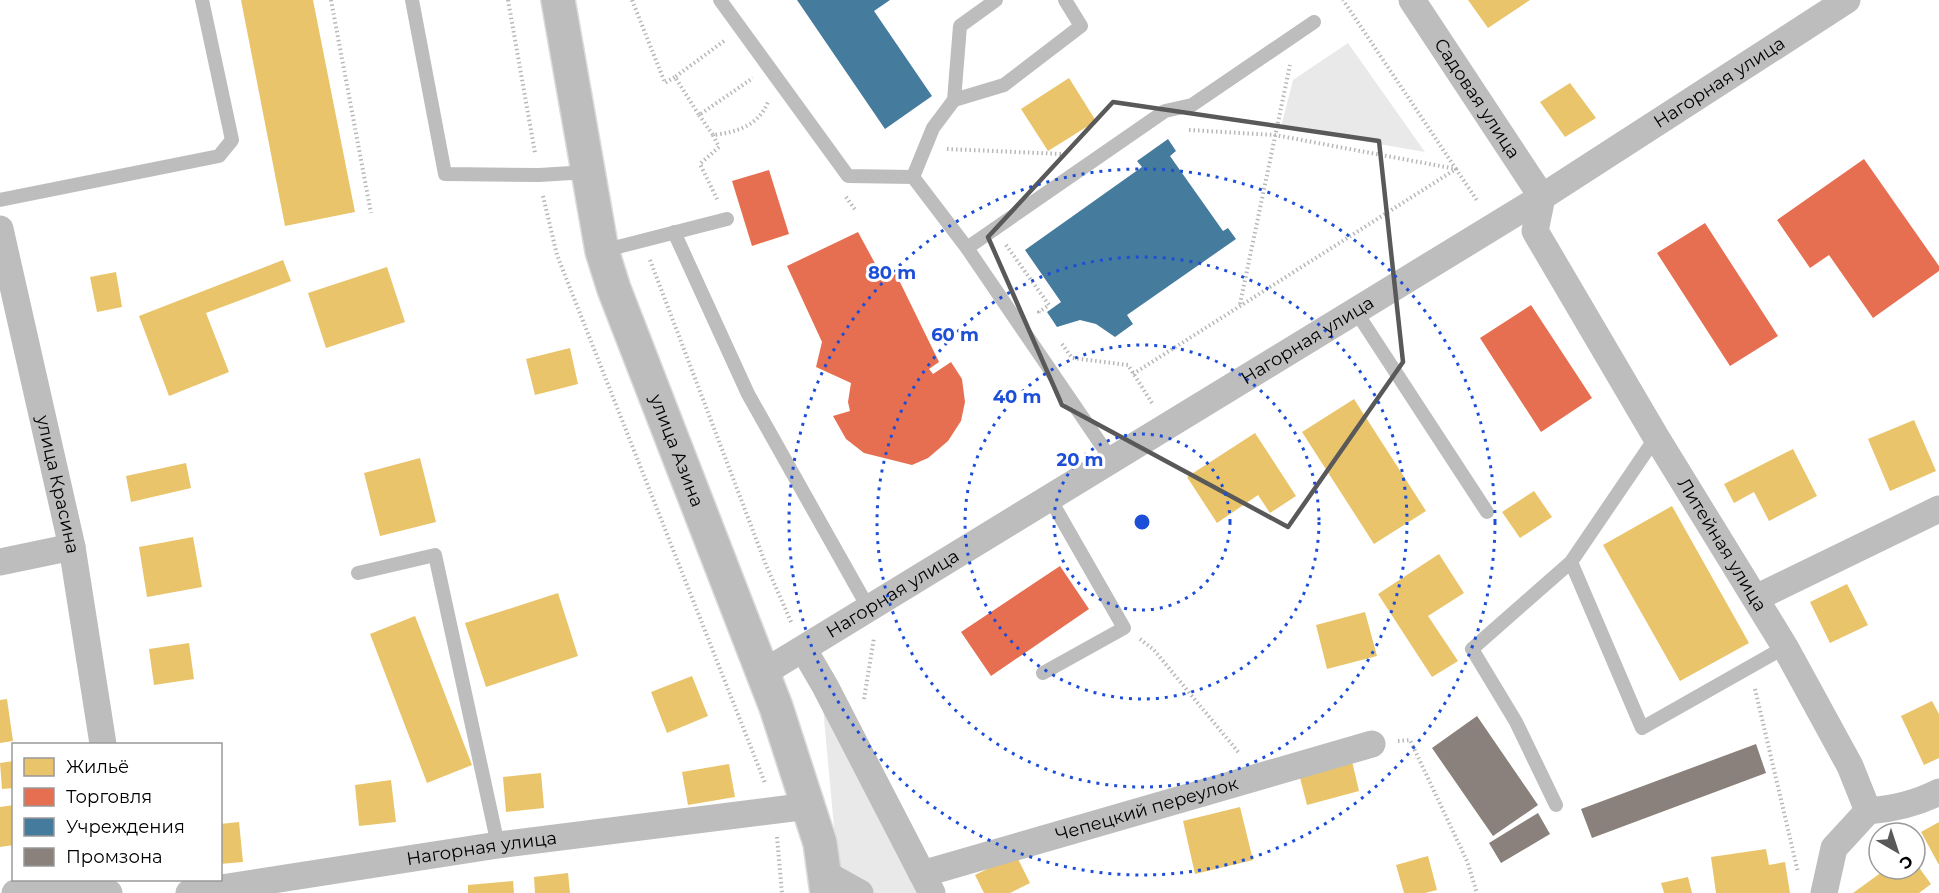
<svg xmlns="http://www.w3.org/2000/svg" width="1939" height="893" viewBox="0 0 1939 893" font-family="Montserrat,sans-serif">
	<rect width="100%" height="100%" fill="#fff"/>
	<path fill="#e9e9e9" d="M1348 43 1425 152 1281 127 1293 80Z
		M823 707 923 893H840Z"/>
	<path fill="#e9c46a" d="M241 0H313L355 212 285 226Z
		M1468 0H1530L1488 28Z
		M1069 78 1096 121 1048 151 1021 109Z
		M1570 83 1596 118 1565 137 1540 102Z
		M283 260 291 281 206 313 229 372 169 396 139 316Z
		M387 267 405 322 326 348 308 293Z
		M116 272 122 307 97 312 90 277Z
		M570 348 578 384 535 395 526 359Z
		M1354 399 1426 511 1374 544 1302 432Z
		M1914 420 1936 471 1890 491 1868 439Z
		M1255 433 1296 496 1270 513 1258 495 1217 523 1187 477Z
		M1793 449 1817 496 1769 521 1754 492 1734 503 1724 484Z
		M420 458 436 522 380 536 364 473Z
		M186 463 191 488 131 502 126 476Z
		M1534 491 1552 517 1520 538 1502 512Z
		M1672 506 1749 643 1680 681 1603 545Z
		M193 537 202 587 147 597 139 547Z
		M1439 554 1464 593 1428 616 1458 661 1432 677 1378 594Z
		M1847 584 1868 625 1830 643 1810 602Z
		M558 593 578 656 486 687 465 623Z
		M1365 612 1377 656 1327 669 1316 625Z
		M415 616 472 765 427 783 370 634Z
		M189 643 194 679 154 685 149 649Z
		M692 676 708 716 667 733 651 692Z
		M7 699 13 741 0 743V700Z
		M1932 701 1939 714V758L1924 765 1901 716Z
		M14 761V788L2 789 0 763Z
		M1352 761 1359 791 1307 805 1299 774Z
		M729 764 735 797 688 805 682 772Z
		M541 773 544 808 506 812 503 777Z
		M391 780 396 822 359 826 355 785Z
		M14 805V845L0 847V807Z
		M1240 807 1253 860 1195 874 1183 821Z
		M239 822 243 862 220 864V824Z
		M1939 822V865L1921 832Z
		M1766 849 1769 865 1785 862 1790 893H1716L1711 857Z
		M1016 855 1030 883 1010 893H984L975 875Z
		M1428 856 1437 890 1425 893H1404L1396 865Z
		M1915 862 1931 884 1919 893H1853L1886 869H1915Z
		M568 873 570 893H535L534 877Z
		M1688 877 1692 893H1664L1661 883Z
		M513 881 514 893H468V885Z"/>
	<path fill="#e76f51" d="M1864 159 1939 266V271L1873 318 1829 255 1810 268 1777 220Z
		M769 170 789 234 752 246 732 181Z
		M1705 223 1778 336 1730 366 1657 253Z
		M858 232 884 280 896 274 939 362 929 369 933 374 951 362 962 379 965 402 961 421 948 441 928 458 912 465 864 453 846 439 833 416 850 411 848 402 851 383 816 367 822 342 787 266Z
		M1531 305 1592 398 1541 432 1480 338Z
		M1060 566 1089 609 991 676 961 632Z"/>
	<path fill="#457b9d" d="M797 0H890L874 11 932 96 885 129Z
		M1168 139 1176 151 1170 156 1223 231 1228 228 1236 239 1127 315 1133 324 1115 337 1096 324 1080 320 1057 327 1047 312 1061 302 1025 250 1142 167 1137 161Z"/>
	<path fill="#8a817c" d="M1477 716 1538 805 1493 836 1432 748Z
		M1756 744 1766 773 1592 838 1581 809Z
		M1538 813 1550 834 1501 863 1489 843Z"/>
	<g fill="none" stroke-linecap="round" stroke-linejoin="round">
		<g stroke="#dbdbdb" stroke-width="36">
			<g id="primary">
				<path id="s7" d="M558 0 602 251 614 289 776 707 820 843 827 893"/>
			</g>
		</g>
		<path stroke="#b8b8b8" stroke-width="4" stroke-dasharray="1.5 3" stroke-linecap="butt" d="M331 0 371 213
			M508 0 535 153
			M632 0 665 83 675 77
			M724 41 675 77 699 115 753 78
			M699 115 713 135C737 132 758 126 768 102
			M1189 130 1275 135 1456 169 1478 202
			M713 135 719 147 700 164 718 201
			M947 149 1062 154
			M543 196 557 255 765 783
			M846 197 856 211
			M1006 245 1049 305 1039 312 1040 314
			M650 260 766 565 792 624
			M1240 304 1290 65
			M1062 344 1072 358 1128 365 1152 403
			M1133 374 1456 169 1343 0
			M1140 639 1154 650 1239 753
			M1755 689 1798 872
			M864 699 874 638
			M1398 741 1410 740 1467 861 1477 893
			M777 837 782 893"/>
		<path stroke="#bdbdbd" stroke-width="14" d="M412 0 445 174 539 175 588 172
			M720 0 848 176 913 177 967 248 1111 459
			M954 100 1004 85 1081 26 1065 0
			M913 177 933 128 954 100 960 26 996 0
			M0 200 219 156 232 140 202 0
			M674 232 748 394 869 609
			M967 248 1165 111 1192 105 1314 22
			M602 251 727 219
			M1355 310 1487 512
			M1656 437 1571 562 1642 728 1785 647
			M358 573 435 555 498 845
			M1043 673 1124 628 1049 497
			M1556 805 1516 722 1472 649 1571 562"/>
		<g stroke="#bdbdbd" stroke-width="27">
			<path id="s1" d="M1412 0 1542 197"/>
			<path id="s2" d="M1542 197 1535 231 1656 437 1785 647 1850 766 1868 811 1834 848 1824 893"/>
			<path id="s3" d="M0 229 72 547 103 744"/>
			<path d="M0 562 72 547"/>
			<path d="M1756 598 1939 509"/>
			<path d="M804 650 825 686 932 893"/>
			<path id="s4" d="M763 673 1542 197 1847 0"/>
			<path d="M1868 811C1893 809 1916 804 1939 792"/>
			<path d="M824 873 860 893"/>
			<path id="s5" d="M922 874 1372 744"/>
			<path d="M15 893 86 881 109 893"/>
			<path id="s6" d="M189 893 498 845 809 806"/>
		</g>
		<use href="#primary" stroke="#bdbdbd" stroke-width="33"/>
	</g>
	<path fill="none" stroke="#595959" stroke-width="4.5" stroke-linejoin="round" d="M1113 102 1379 141 1403 362 1288 527 1062 405 988 237Z"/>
	<g fill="none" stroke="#1d4ed8" stroke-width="3" stroke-dasharray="3 6">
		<circle cx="1142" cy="522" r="88"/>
		<circle cx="1142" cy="522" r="177"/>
		<circle cx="1142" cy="522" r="265"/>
		<circle cx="1142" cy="522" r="353"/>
	</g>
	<g text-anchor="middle" stroke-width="6" stroke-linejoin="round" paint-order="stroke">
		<g font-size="18" fill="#000" stroke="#fff">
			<text dy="6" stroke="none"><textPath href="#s4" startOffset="1124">Нагорная улица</textPath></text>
			<text dy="6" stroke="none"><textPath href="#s1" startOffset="118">Садовая улица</textPath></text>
			<text dy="6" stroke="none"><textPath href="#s4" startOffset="638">Нагорная улица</textPath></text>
			<text dy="6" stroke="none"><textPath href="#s7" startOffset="468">улица Азина</textPath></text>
			<text dy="6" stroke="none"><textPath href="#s3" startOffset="262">улица Красина</textPath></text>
			<text dy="6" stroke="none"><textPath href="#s2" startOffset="400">Литейная улица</textPath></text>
			<text dy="6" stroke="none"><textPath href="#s4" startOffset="152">Нагорная улица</textPath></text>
			<text dy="6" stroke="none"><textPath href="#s5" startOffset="234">Чепецкий переулок</textPath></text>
			<text dy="6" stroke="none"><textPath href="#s6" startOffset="296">Нагорная улица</textPath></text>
		</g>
	</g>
	<circle cx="1142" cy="522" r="9" fill="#1d4ed8" stroke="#fff" stroke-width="3"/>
	<g font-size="18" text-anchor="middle" font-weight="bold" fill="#1d4ed8" stroke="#fff" stroke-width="6" stroke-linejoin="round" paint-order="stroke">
		<text x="892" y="279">80 m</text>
		<text x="955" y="341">60 m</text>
		<text x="1017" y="403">40 m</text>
		<text x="1080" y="466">20 m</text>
	</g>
	<rect x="12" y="743" width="210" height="138" fill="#ffffff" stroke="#999999" stroke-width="1.5"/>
	<rect x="24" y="758" width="30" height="18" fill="#e9c46a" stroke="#999999" stroke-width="1.5"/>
	<text x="66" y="773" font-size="18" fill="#000000">Жильё</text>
	<rect x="24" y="788" width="30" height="18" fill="#e76f51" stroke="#999999" stroke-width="1.5"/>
	<text x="66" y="803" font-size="18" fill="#000000">Торговля</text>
	<rect x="24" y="818" width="30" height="18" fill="#457b9d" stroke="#999999" stroke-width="1.5"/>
	<text x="66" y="833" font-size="18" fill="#000000">Учреждения</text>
	<rect x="24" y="848" width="30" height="18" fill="#8a817c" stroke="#999999" stroke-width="1.5"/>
	<text x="66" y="863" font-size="18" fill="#000000">Промзона</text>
	<g transform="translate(1897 851) rotate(141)"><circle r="28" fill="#ffffff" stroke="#999999" stroke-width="1.5"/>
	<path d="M0-4.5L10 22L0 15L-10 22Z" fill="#595959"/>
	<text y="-9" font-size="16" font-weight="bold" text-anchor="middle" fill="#000000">С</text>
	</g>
</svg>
